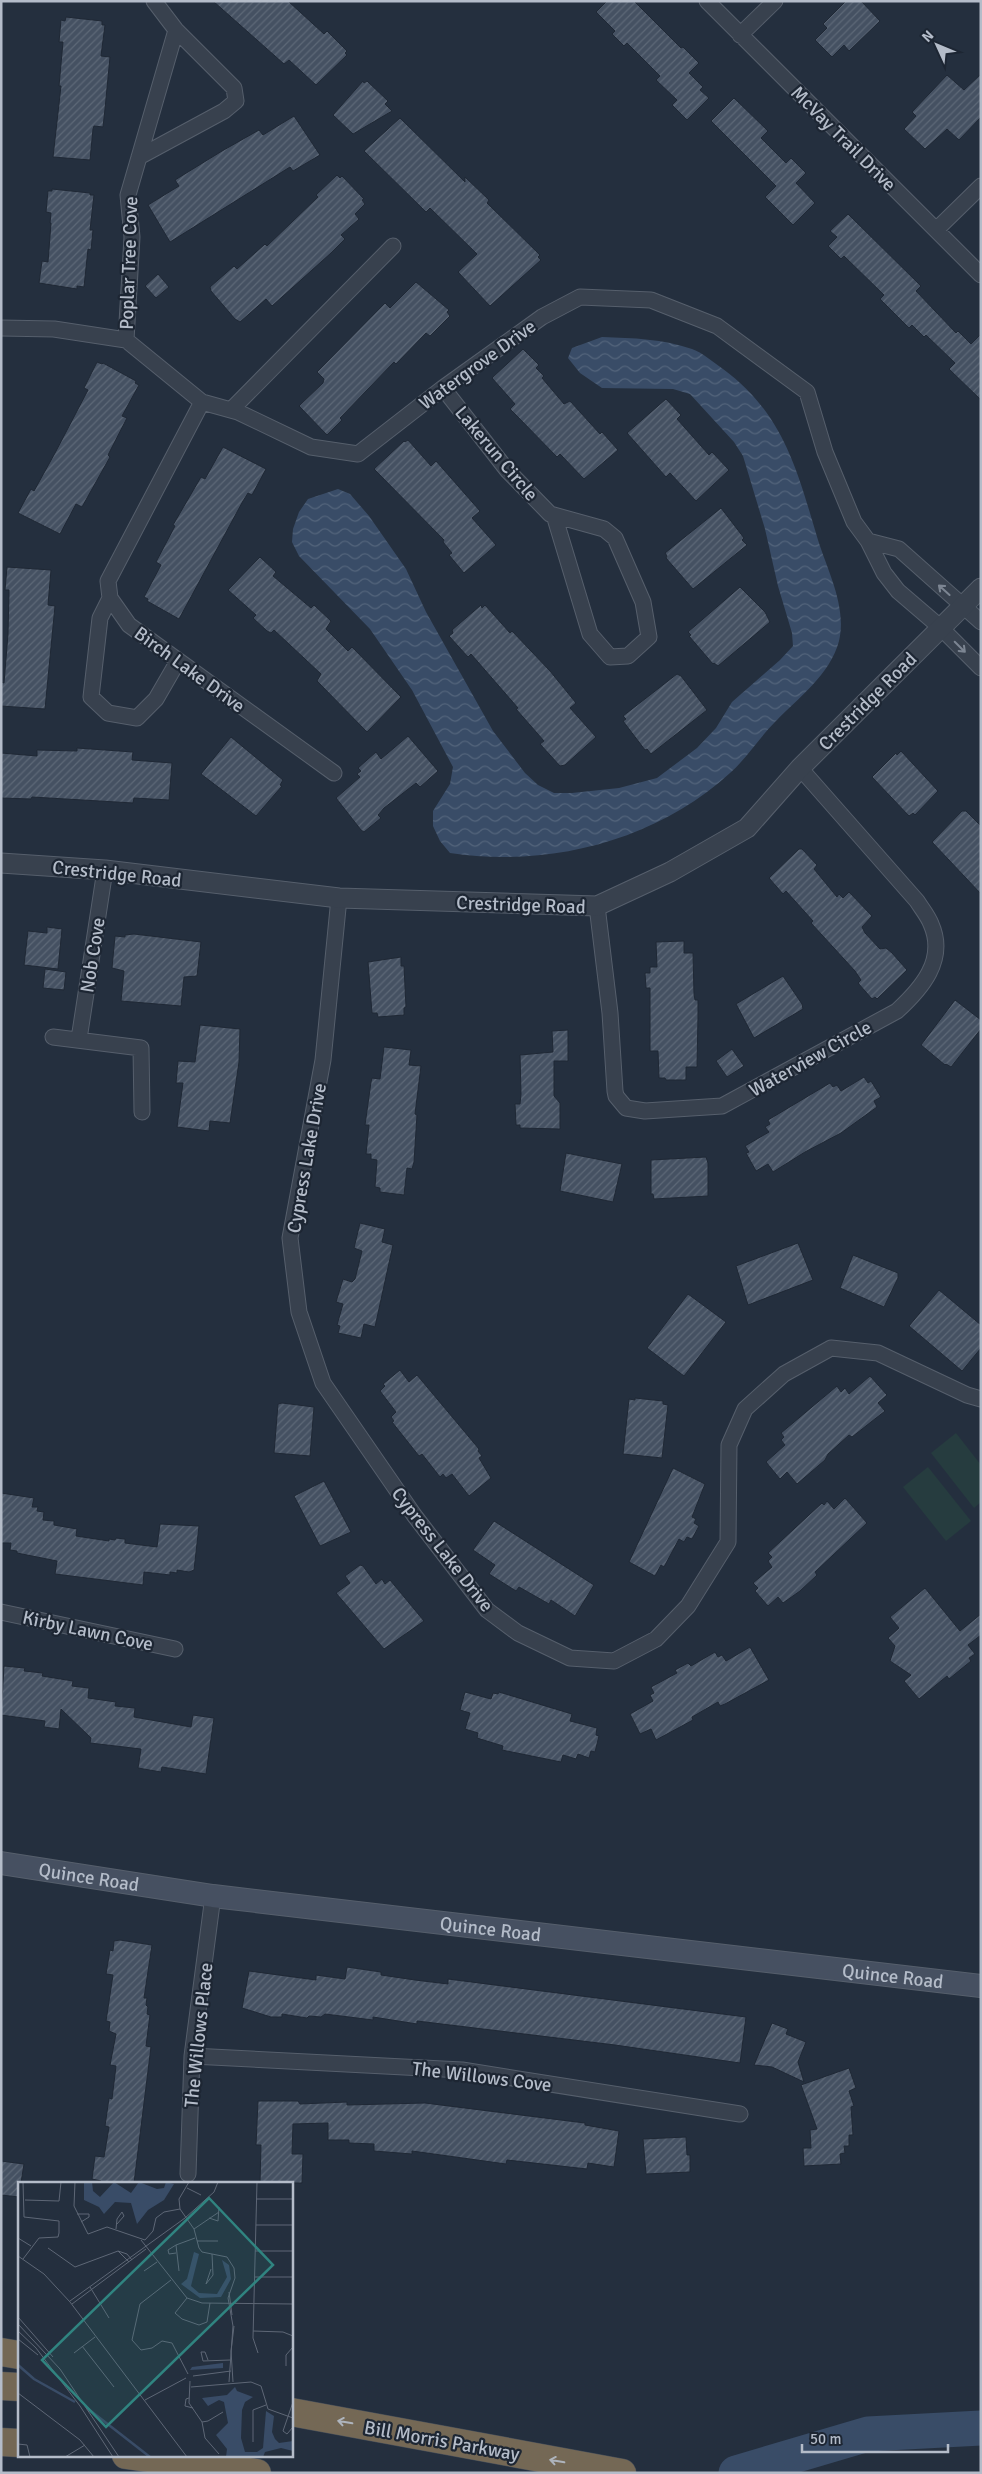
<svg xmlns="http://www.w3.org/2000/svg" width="982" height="2474" viewBox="0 0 982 2474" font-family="Signika,sans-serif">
	<defs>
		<pattern id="water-waves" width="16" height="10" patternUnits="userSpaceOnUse" patternTransform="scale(1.25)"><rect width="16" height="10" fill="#394c67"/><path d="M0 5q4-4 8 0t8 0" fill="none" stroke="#53647b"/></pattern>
		<pattern id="building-hatch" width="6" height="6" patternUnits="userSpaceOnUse" patternTransform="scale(1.25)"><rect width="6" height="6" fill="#455162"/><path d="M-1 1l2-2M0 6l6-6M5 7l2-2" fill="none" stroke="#5d6877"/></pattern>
	</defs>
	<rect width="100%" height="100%" fill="#242f3e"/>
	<path fill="#263c3f" d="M956 1433 981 1465V1502L974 1508 931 1453Z
		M928 1467 971 1521 946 1541 903 1487Z"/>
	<path fill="url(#water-waves)" d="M602 337C633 338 663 339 692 349 703 353 713 362 723 369 784 414 797 470 818 540 828 572 847 607 839 641 830 675 798 698 775 722 759 738 747 758 730 773 656 841 548 868 450 853L440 841 433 826V811L450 784 453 767 412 690 370 629 299 556 292 542 293 529 299 512 308 499 338 489 350 494 369 516 406 569 426 612 493 731 525 773 538 785 554 793H572L619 788 657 778 697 748 716 728 732 702 780 660 793 646 792 633 778 586 765 529 743 456 734 442 690 394 673 389 602 388 580 373 568 358 572 348Z"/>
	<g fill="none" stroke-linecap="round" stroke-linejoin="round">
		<path stroke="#394c67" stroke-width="35" d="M736 2473 868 2434 981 2428"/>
	</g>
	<path fill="url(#building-hatch)" stroke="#1f2835" d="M213 1H288L324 34 327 31 347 51 345 53 347 55 316 85 289 60 284 64Z
		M607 1H634L681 48 683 47 699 63 689 73 703 87 700 90 709 98 687 120 672 105 677 100 656 80 660 76 627 43 624 46 612 34 615 31 596 12Z
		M846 1H861L880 21 849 51 844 45 832 57 815 40 827 28 823 24Z
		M66 17 102 21V25H105L101 56 110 57 105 109 103 127 94 126 93 129 90 160 53 157 61 86H59L63 42H59L61 20 65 21Z
		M981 74V117L959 140 947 129 925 149 904 129 916 116 912 112 947 75 964 90Z
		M363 81 364 83 367 81 388 101 385 104 392 111 353 134 333 115Z
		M734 98 768 131 761 138 786 163 791 158 806 173 796 183 815 203 793 225 765 197 776 186 711 121Z
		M294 116 320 155 293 171 290 167 170 242 148 205 179 186 175 180 222 151 259 130 263 135Z
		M400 118 465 182V177L489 200 487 203 540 255 538 257 541 260 490 306 458 272 477 254 430 208 426 212 364 151Z
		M337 175 340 178 342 176 364 199 362 200 365 204 355 214 359 219 341 235 345 239 331 253 272 306 266 299 240 322 235 319 211 291 210 287 234 266 237 269 265 244 267 246 318 197 316 195Z
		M52 189 90 193V195H94L90 230H93L91 250 88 249 84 287 77 286V289L39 283 42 261 48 262 51 223H50L51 213 46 212 48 191H52Z
		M848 214 921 286 916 291 956 333 958 331 971 344 981 334V400L949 369 955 363 926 335 924 337 912 325 909 328 880 299 884 295 844 256 841 259 828 246 837 237 830 231Z
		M158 274 169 287 156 298 145 286Z
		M416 282 449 310 447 312 450 316 430 336 426 333 396 364 394 362 340 418 342 420 327 435 299 406 323 383 324 379 317 372 385 303 390 308Z
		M523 349 539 365 536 368 544 376 542 378 564 404 570 401 600 434 602 432 618 450 584 479 560 454 557 457 517 416 510 409 515 404 492 378Z
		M97 362 102 364 103 363 136 381 135 383 139 385 122 416 127 418 108 455 110 457 82 507 76 504 60 534 18 513 31 489 34 491 55 453 88 390 84 388Z
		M666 399 681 415 677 419 709 455 712 452 729 470 696 501 670 473 666 477 627 433Z
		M408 440 431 466 436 461 480 511 472 518 496 545 464 573 449 555 452 553 443 542 444 540 374 469 404 441 405 442Z
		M223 447 266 469 252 495 248 493 243 501 179 619 147 601 148 599 144 597 161 565 156 562 175 526 173 525 201 477 205 479Z
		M721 508 744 538 742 540 747 545 693 589 666 558 667 556 665 553Z
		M260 557 276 572 273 576 311 608 314 605 331 621 326 629 348 651 352 647 401 697 367 732 317 681 321 674 274 630 271 633 267 631 253 618 256 615 228 590Z
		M7 567 51 570 48 605 55 606 45 709 1 706V682L4 683 8 634 9 590H5Z
		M740 587 765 612 770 622 718 666 714 663 713 664 689 636 691 635 688 632Z
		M481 605 482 608 485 605 510 633 512 631 550 671 576 703 570 708 596 737 565 765 560 766 540 744 544 741 516 709 518 708 471 654 468 657 449 636 453 633 452 630Z
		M677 674 681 676 707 710 651 754 647 749 645 750 623 721 626 719 623 716Z
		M408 736 438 771 420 787 416 783 384 808 378 815 381 818 364 832 361 830 336 798 360 777 357 774 361 771 358 768 376 752 381 759Z
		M231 737 283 780 280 785 282 786 256 816 201 774Z
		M77 748 133 752 132 760 172 763 169 800 134 798 133 803 32 797 31 799 1 798V753L37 756V750L77 751Z
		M901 751 938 791 915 815 913 813 909 816 872 777 896 753 897 755Z
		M962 811H966L981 826V894L932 842Z
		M799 849H802L817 865 814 869 837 897 839 894 843 898 849 892 872 916 862 927 865 933 880 949 886 948 892 953 907 970 877 999 875 997 872 999 858 983 861 980 855 971 811 923 813 921 786 891 783 894 769 878Z
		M47 927 62 929 58 969 24 965 28 931 47 933Z
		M134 934 201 942 197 976 184 977 181 1006 121 1001 124 971 112 968 115 936 125 937V935Z
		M684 941V953H693L694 994 695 1000H698V1017L697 1067H686V1080H666L665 1078H659L658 1051H650V988H646L645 973H650V967H657L656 942Z
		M401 957V966H404L406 1007 404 1008V1015L378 1017 377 1013H372L368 962Z
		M45 969 66 972 64 990 43 988Z
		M783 976 802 1004 803 1009 754 1038 736 1004Z
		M955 1000 981 1020V1029L951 1067 946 1064 945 1065 921 1045Z
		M200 1025 240 1029 239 1062 230 1123 210 1121 209 1131 177 1127 183 1083H176L178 1061 195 1062Z
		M568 1030V1061H554V1096L560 1103V1129L520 1128V1125H516L515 1104H520L521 1094 520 1055 553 1052 552 1031Z
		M384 1047 411 1050 409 1065 421 1066 415 1114 417 1115 414 1162 412 1169 407 1168 404 1195 380 1192V1188L375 1187 377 1160 371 1159V1154H366L369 1125H365L371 1082 372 1078 380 1079Z
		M732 1049 744 1066 727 1077 716 1061Z
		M864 1077 868 1083 871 1081 881 1097 874 1101 877 1107 841 1133 805 1152 773 1172 768 1164 756 1171 746 1153 749 1152 745 1146 769 1132 765 1127 770 1124 768 1120 830 1083 833 1087 837 1085 841 1091Z
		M566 1153 622 1164 613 1202 560 1191Z
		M706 1157 708 1163V1196L654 1199 653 1194H651V1160Z
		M360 1223 385 1229 382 1242 393 1245 375 1327 364 1324 361 1338 338 1333 340 1326 337 1325 343 1304 336 1302 343 1279 352 1282 355 1279 362 1251 354 1248Z
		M798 1243 813 1280 748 1305 736 1266Z
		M853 1255 898 1273V1278L884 1307 840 1288Z
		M939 1290 981 1325V1348L962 1371 909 1326Z
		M688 1294 726 1322 684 1376 647 1348Z
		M400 1370 409 1382 417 1375 479 1449 478 1451 482 1456 479 1458 491 1478 469 1496 452 1474 446 1478 443 1474 440 1477 422 1454 419 1456 392 1422 394 1421 391 1417 396 1412 380 1391 385 1386 383 1384Z
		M870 1376 887 1395 878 1403 885 1411 852 1437 849 1435 828 1454 825 1460 797 1484 787 1472 780 1479 766 1462 785 1445 781 1440 784 1437 781 1433 837 1386 841 1392 845 1388 849 1394Z
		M635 1398 663 1401V1404L668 1405 662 1458 623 1454 629 1399 635 1400Z
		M282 1403 314 1407 310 1456 274 1453 278 1404Z
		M673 1468 705 1484 692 1517 696 1519 694 1523 699 1526 692 1539 687 1537 684 1542 679 1539 664 1567 661 1565 655 1576 629 1562Z
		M324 1481 351 1532 320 1546 294 1496Z
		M1 1493 34 1498 32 1507H38L37 1511 44 1512 43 1520 54 1521V1525L77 1529 76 1536 109 1541V1539L115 1540 116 1538 125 1539V1543L157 1547 160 1524 199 1526 194 1570 189 1572 177 1570V1573L170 1572V1575L144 1572 143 1585 55 1574 57 1561 17 1553V1551L10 1550 11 1543H1Z
		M845 1498 867 1523 815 1572 817 1575 800 1591 783 1603 778 1597 768 1606 755 1591 758 1588 753 1583 772 1567 768 1561 772 1557 768 1553 822 1503 824 1505 827 1501 834 1509Z
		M494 1521 594 1585 575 1616 551 1600 549 1604 519 1587 516 1591 489 1574 495 1565 473 1550Z
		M360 1565 363 1566 376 1584 382 1579 385 1584 390 1580 424 1621 384 1649 336 1593 350 1583 345 1576Z
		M925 1588 960 1631 981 1614V1635L968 1645 975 1654 969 1658 971 1661 949 1679 947 1676 919 1699 904 1681 911 1675 890 1661 895 1646 888 1638 899 1628 890 1617Z
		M750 1647 769 1680 725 1704 720 1706 718 1702 692 1717 693 1720 656 1740 651 1729 640 1734 630 1714 653 1701 650 1695 654 1693 651 1687 677 1673 675 1670 688 1663 691 1666 715 1652 718 1657 722 1655 726 1661Z
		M4 1666 25 1668 24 1671 43 1673 42 1676 73 1681 72 1686 89 1688 88 1698 116 1702 115 1706 135 1708 134 1717 191 1727 193 1715 214 1718 206 1774 162 1767 161 1772 138 1768 141 1749 90 1743 91 1738 61 1709 59 1729 44 1727 45 1721 1 1715Z
		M465 1692 491 1699 493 1693 498 1694 499 1692 572 1714 570 1721 597 1728 596 1735 599 1736 595 1752 591 1751 589 1758 578 1754 576 1759 563 1755 561 1762 502 1750 503 1746 477 1738 478 1733 465 1729 470 1713 460 1710Z
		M120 1940 152 1945 144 1998H147L146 2005 148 2007 147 2014 150 2015 146 2046 151 2047 134 2183H101V2181L92 2179 95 2156 104 2157 109 2127 105 2126 109 2098 112 2099 116 2066 110 2065 116 2034 109 2031 110 2022 106 2021 113 1975 106 1974 110 1950 113 1951 114 1941Z
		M347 1967 381 1972V1975L415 1980 448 1984V1979L746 2017 740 2063 615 2045 417 2021V2024L373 2017V2020L325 2014 321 2017 309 2016 307 2018 282 2014V2017H271L242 2008 249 1971 316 1980V1975L345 1979Z
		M772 2023 788 2029 786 2034 806 2042 798 2062 804 2082 772 2067 754 2065Z
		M849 2068 856 2088 849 2091 854 2106 851 2107 853 2135H849V2146H844L845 2153 840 2154 841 2164 804 2166 803 2148H811L810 2130 817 2129 801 2085Z
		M258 2101H298L300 2104 347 2102V2105L425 2103 585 2123V2125L619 2131 614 2167 588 2163 587 2169 507 2160 506 2164 412 2151V2154L374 2151V2144L349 2143V2140H328V2123L293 2124 292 2154H303L302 2183H260L261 2145H256Z
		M686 2137 687 2155H690V2172L646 2174 643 2139Z
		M1 2161 24 2164 21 2183H19V2197L1 2195Z"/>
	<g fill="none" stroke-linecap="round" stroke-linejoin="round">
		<g stroke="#565f6c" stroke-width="17">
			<path id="minor" d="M707 1 981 275
				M740 35 775 1
				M139 157 224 111 236 101 234 88 176 30 154 1
				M936 230 981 186
				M1 328 54 329 126 340 202 402 238 412 311 447 358 454 443 388 542 317 580 297 651 300 717 326 807 392 825 452 854 522 868 541 884 573 898 591 940 627 981 668
				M126 340 132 237 128 195 176 30
				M443 388 507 470 550 514 604 529 615 538 643 602 649 637 628 656 610 657 590 634 554 515
				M202 402 108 581 110 598 129 625 334 773
				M231 410 393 246
				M868 541 899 549 981 622
				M110 598 100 618 91 697 108 713 137 718 156 699 178 661
				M339 898 323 1060 290 1238 299 1312 323 1383 414 1515 487 1610 518 1633 570 1658 614 1661 656 1639 688 1606 728 1542 729 1445 745 1409 784 1374 831 1348 878 1353 967 1395 981 1399
				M597 906 610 1013 615 1091 616 1096 626 1108 645 1111 722 1106 897 1011C921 989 947 960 931 924 928 916 922 909 917 901L800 768
				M53 1037 141 1048 142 1112
				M79 1039 105 870
				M1 1612 175 1649
				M192 2056 462 2070 740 2114
				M188 2174 192 2056 213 1896"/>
		</g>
		<g stroke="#565f6c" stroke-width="21">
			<path id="tertiary" d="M1 863 105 870 339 898 597 906 670 872 747 828 800 768 981 588"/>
		</g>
		<g stroke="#565f6c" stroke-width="24">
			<g id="secondary">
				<path id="s1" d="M1 1863 213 1896 981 1986"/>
			</g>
		</g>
		<g stroke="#434c59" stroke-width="29">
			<path id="motorway" d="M1 2352 19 2355
				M1 2386 19 2387
				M291 2412 622 2473
				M1 2442 19 2443
				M126 2455 257 2473"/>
		</g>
		<use href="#minor" stroke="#38414e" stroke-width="15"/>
		<use href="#tertiary" stroke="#38414e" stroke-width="19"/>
		<use href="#secondary" stroke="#465061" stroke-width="22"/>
		<use href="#motorway" stroke="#746855" stroke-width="28"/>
	</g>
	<defs><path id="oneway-shaft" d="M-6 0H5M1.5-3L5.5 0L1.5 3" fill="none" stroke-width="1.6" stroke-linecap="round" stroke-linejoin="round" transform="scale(1.25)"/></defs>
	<g stroke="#7c8592">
		<use href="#oneway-shaft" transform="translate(944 590) rotate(-138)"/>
		<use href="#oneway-shaft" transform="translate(960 647) rotate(45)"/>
	</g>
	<g stroke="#aeb4bd">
		<use href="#oneway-shaft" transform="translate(345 2422) rotate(-170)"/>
		<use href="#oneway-shaft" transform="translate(557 2461) rotate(-170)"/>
	</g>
	<g text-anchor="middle" stroke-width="4.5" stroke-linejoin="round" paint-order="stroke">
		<g font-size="19" fill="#b4bcc9" stroke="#1d2633">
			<text transform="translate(844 138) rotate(45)" y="7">McVay Trail Drive</text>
			<text transform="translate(128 263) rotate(-88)" y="7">Poplar Tree Cove</text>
			<text transform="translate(477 364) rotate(-36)" y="7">Watergrove Drive</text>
			<text transform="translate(497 453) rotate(50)" y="7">Lakerun Circle</text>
			<text transform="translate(190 669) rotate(36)" y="7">Birch Lake Drive</text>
			<text transform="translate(867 701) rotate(-45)" y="7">Crestridge Road</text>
			<text transform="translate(117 873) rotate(6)" y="7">Crestridge Road</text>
			<text transform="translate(521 904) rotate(2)" y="7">Crestridge Road</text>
			<text transform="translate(92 955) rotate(-81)" y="7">Nob Cove</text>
			<text transform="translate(810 1058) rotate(-29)" y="7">Waterview Circle</text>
			<text transform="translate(306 1158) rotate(-80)" y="7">Cypress Lake Drive</text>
			<text transform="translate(443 1549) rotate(52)" y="7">Cypress Lake Drive</text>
			<text transform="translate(88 1630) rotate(12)" y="7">Kirby Lawn Cove</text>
			<text dy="7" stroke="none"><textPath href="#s1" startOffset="89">Quince Road</textPath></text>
			<text dy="7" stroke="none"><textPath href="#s1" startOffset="494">Quince Road</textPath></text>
			<text dy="7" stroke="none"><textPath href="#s1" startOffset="899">Quince Road</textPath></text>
			<text transform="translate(198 2035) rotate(-84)" y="7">The Willows Place</text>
			<text transform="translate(482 2076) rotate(7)" y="7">The Willows Cove</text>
			<text transform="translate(442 2440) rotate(10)" y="7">Bill Morris Parkway</text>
		</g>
	</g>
	<g transform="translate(18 2182)">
		<rect width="275" height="275" fill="#242f3e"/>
		<path d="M66 0H74L75 9 82 15 96 0 113 11 121 0 139 7 146 6 148 0 156 2 146 18 130 28 119 42 113 21 97 20 86 32 81 25 66 18ZM176 70 181 72 173 104 181 111 199 112 209 95 204 78 211 83 213 97 203 115 182 116 163 102 169 97ZM205 181V186L172 188 174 185ZM217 205 219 209 235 215 227 220 224 228 223 256 227 270H239L245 266 248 229 256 234 254 250 257 257 261 261 275 259V269L263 266 247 270 245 275H208L209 267 198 253 210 241 206 220 201 218 190 224 184 216 209 213Z" fill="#394c67"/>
		<path fill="none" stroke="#394c67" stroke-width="2.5" d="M0 183 16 197 57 220M69 226 132 275"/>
		<path fill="none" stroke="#5e6776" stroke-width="1" d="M57 0 56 24 70 52 89 45 127 58 135 49 138 36 146 30 162 27M171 0 161 17 162 27 176 47 181 66 184 70 209 75 216 86 217 96 210 116 215 144 211 200M239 0 235 156 240 171M169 6 183 13M238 17H275M7 18 41 19 43 0M59 32H71V35L63 40M191 36 200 39 201 25M238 43H275M98 47 99 37 104 30 106 34 99 42M176 47 201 30M0 56 13 64M123 58 169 116 184 121 275 122M179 59H200M30 66 57 85 100 69M237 69H275M158 71 151 72 150 68 158 63M0 74 26 92 52 120 169 275M5 77 21 56 40 55 41 51V39L6 35 5 0M111 80 100 69 109 72 114 78M193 87 188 102 195 93 194 72M126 89 139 80M161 89 158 63 177 56M237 95H275M153 98 122 122 114 158 123 168 134 166 144 159 154 161 170 192M72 105 91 136M211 110 214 133M169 116 157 131 164 137 181 143 189 140 192 121M52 119 167 36 196 10 200 0M54 122 128 67M0 135 35 175M0 142 42 187 101 275M0 149 18 166 62 224 95 275M235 149 265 150 275 154M0 157 20 173M64 164 96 205M56 171 77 155M190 178 187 170H183L185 179 212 178M268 184V173L275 165M175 194 213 189M172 199 171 221 184 240 187 256 201 272M215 200 213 169 216 144M173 205 233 200 243 204 250 227 275 236M0 211 62 258 76 275M171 216 168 217 167 224 175 226M127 218 168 196M275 220 265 249 269 252 275 245M184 240 190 239 205 230M235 260V228L248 223M0 262 9 263 12 275M47 275 67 263"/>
		<path fill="#308480" fill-opacity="0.15" stroke="#308480" stroke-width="2.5" d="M191 16 255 83 88 245 24 178Z"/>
		<rect width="275" height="275" fill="none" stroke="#b4bcc9" stroke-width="2.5"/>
	</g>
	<rect width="982" height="2474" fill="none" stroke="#b4bcc9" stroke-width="5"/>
	<g transform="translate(937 45) rotate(314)" stroke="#1d2633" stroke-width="4" paint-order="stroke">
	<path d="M0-4L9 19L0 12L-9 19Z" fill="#b4bcc9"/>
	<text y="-8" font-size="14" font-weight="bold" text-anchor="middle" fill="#b4bcc9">N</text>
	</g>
	<path d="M802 2444v8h146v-8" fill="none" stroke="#b4bcc9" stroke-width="2.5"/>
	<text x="810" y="2444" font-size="15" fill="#b4bcc9" stroke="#1d2633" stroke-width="4" paint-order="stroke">50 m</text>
</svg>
